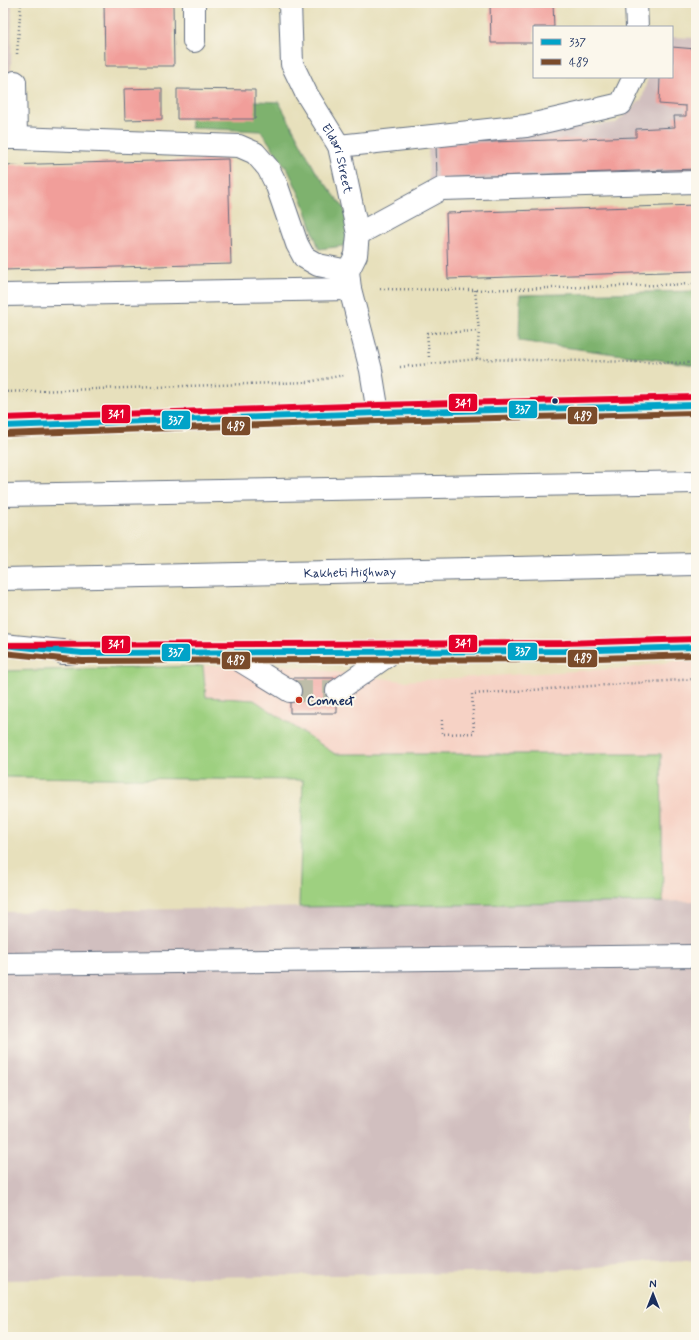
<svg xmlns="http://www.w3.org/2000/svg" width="699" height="1340" viewBox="0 0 699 1340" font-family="Mynerve,sans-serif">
	<rect width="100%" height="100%" fill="#fbf7ec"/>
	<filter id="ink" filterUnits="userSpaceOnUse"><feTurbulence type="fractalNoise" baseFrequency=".025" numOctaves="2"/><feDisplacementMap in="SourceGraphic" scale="8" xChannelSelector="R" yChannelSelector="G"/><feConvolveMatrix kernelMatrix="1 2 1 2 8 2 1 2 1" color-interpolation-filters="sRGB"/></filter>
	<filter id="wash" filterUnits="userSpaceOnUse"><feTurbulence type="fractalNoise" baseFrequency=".012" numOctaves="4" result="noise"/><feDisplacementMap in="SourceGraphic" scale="16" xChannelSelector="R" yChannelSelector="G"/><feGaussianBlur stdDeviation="0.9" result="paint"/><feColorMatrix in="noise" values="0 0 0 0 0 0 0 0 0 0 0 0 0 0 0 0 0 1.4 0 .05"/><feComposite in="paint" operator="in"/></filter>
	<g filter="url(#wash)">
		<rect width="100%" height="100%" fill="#e7e0bc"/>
		<path fill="#f6d2c5" d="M696 658V901L663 902 660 754H335L254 700 206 698 203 666 283 665 403 681 628 668Z"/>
		<path fill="#d1bfbf" d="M3 3H12L10 130H3Z
			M672 37 696 38V176L429 184 428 140 616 123 642 99 648 77H672Z
			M696 901V1259L530 1272 3 1280V912Z"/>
		<path fill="#9ed080" stroke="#5c806f" d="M203 666 206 697 254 700 335 754H661L663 902 299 907 303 780 3 777V671Z"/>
		<path fill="#7eb26e" stroke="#4c7066" d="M190 98 279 102 315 170 344 208 351 233 344 246 319 249 303 202 289 172 261 131 191 128Z
			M696 291V365L519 341 520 295Z"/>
		<g id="blocks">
			<path fill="#f19e9a" d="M104 3H173L174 66H105Z
				M490 3H553L554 27H534V43H491Z
				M672 47 696 49V169L437 178 436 144 636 137V129L675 127 674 116H686V106L659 104 660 77H672Z
				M162 88V119L125 120 124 89Z
				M177 89 255 90V119H177Z
				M228 159 231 264 3 270V165Z
				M696 205V271L448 279 446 213Z
				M290 678H337V713H290Z"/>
		</g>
	</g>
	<g filter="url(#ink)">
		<use href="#blocks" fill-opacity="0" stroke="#626d7f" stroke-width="1"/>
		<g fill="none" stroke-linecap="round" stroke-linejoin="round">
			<path stroke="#bebda9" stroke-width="22" stroke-dasharray="22 11" stroke-linecap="butt" d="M290 691H337"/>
			<g stroke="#626d7f" stroke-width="24">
				<g id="minor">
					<path d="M194 3V41"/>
					<path id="s1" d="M290 3 292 64 306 93 339 146 358 234 356 255 348 271 350 289 371 370 378 413"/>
					<path d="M636 3 637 27"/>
					<path d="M3 138H16L15 82"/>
					<path d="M16 138 239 146 255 153 268 168 277 186 297 244 304 257 318 265 348 271"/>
					<path d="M339 146 526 126 621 104 634 77"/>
					<path d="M358 234 441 189 696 182"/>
					<path d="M3 295 350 289"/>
					<path d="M63 653 565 651 696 647"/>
					<path d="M228 653 290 691"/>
					<path d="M337 691 394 651"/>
					<path d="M3 964 696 956"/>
				</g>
			</g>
			<g stroke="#626d7f" stroke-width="24">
				<path id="major" d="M3 426 378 413 696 405"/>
			</g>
			<g stroke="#626d7f" stroke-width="24">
				<g id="highway">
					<path d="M3 495 696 482"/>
					<path id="s2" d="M3 579 696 564"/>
					<path d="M3 645 82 653"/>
				</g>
			</g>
			<path stroke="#626d7f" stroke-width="2.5" stroke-dasharray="1 3" stroke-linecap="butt" d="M17 54 21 3
				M380 289 475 290 696 284
				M475 290 479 331 477 359
				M429 357 427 333 479 331
				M400 367 477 359 696 363
				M3 392 308 382 344 375
				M442 720V734L474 733 472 694 696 679"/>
			<use href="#minor" stroke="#fff" stroke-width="22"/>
			<use href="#major" stroke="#fff" stroke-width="22"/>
			<use href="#highway" stroke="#fff" stroke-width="22"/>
			<g stroke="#fbf7ec" stroke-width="9">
				<path id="bus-1" d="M3 426 378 413 696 405
					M3 645 82 653 565 651 696 647"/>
			</g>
			<g stroke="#fbf7ec" stroke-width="9">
				<path id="bus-2" d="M3 434 378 421 696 413
					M3 653 82 661 565 659 696 655"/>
			</g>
			<g stroke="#fbf7ec" stroke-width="9">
				<path id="bus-3" d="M3 418 378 405 696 397
					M3 645 565 643 696 639"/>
			</g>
			<use href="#bus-1" stroke="#01a3c8" stroke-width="6"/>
			<use href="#bus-2" stroke="#7a4b2a" stroke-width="6"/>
			<use href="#bus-3" stroke="#e4002b" stroke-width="6"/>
		</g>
	</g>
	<circle fill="#1b2f5e" stroke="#fbf7ec" stroke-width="1.5" cx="555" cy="401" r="3.5"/>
	<circle fill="#c8321e" stroke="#fbf7ec" stroke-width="1.5" cx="299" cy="700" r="4"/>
	<g text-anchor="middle" stroke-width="4" stroke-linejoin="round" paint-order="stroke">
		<g font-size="13" fill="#1b2f5e" stroke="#fbf7ec">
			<text dy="5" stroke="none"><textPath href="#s1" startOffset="167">Eldari Street</textPath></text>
			<text dy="5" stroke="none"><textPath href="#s2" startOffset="347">Kakheti Highway</textPath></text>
		</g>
		<g font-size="13" font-weight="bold" fill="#1b2f5e" stroke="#fbf7ec" text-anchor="start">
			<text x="307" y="705">Connect</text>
		</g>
	</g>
	<g stroke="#fbf7ec" stroke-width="1.5">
		<rect x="448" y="393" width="30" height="19" rx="4" fill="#e4002b"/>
		<rect x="508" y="400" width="30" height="19" rx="4" fill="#01a3c8"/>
		<rect x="101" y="404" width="30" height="20" rx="4" fill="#e4002b"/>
		<rect x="567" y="406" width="31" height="19" rx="4" fill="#7a4b2a"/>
		<rect x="161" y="410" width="30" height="20" rx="4" fill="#01a3c8"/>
		<rect x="221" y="416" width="30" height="20" rx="4" fill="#7a4b2a"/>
		<rect x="448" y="634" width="30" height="19" rx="4" fill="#e4002b"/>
		<rect x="101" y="635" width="30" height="19" rx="4" fill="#e4002b"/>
		<rect x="507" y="642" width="31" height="19" rx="4" fill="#01a3c8"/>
		<rect x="161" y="643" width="30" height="19" rx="4" fill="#01a3c8"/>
		<rect x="567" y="649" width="31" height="19" rx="4" fill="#7a4b2a"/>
		<rect x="221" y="651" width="30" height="19" rx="4" fill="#7a4b2a"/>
	</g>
	<g font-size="11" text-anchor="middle" font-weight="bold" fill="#fff">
		<text x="463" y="407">341</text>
		<text x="523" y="413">337</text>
		<text x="116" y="418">341</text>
		<text x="583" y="420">489</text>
		<text x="176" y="424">337</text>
		<text x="236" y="430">489</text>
		<text x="463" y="647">341</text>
		<text x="116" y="648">341</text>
		<text x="523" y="655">337</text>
		<text x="176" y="656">337</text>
		<text x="583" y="662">489</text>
		<text x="236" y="664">489</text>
	</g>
	<rect width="699" height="1340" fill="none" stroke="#fbf7ec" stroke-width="16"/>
	<rect x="533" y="26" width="140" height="52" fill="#fbf7ec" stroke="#a1a7b3"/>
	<rect x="541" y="39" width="20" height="6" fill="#01a3c8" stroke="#a1a7b3"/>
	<text x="569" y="46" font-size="12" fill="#1b2f5e">337</text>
	<rect x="541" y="59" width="20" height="6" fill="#7a4b2a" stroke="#a1a7b3"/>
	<text x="569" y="66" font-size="12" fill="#1b2f5e">489</text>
	<g transform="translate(653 1294)" stroke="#fbf7ec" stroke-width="3" paint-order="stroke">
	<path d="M0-3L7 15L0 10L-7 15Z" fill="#1b2f5e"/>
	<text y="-6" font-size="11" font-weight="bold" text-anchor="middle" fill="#1b2f5e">N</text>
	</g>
</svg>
